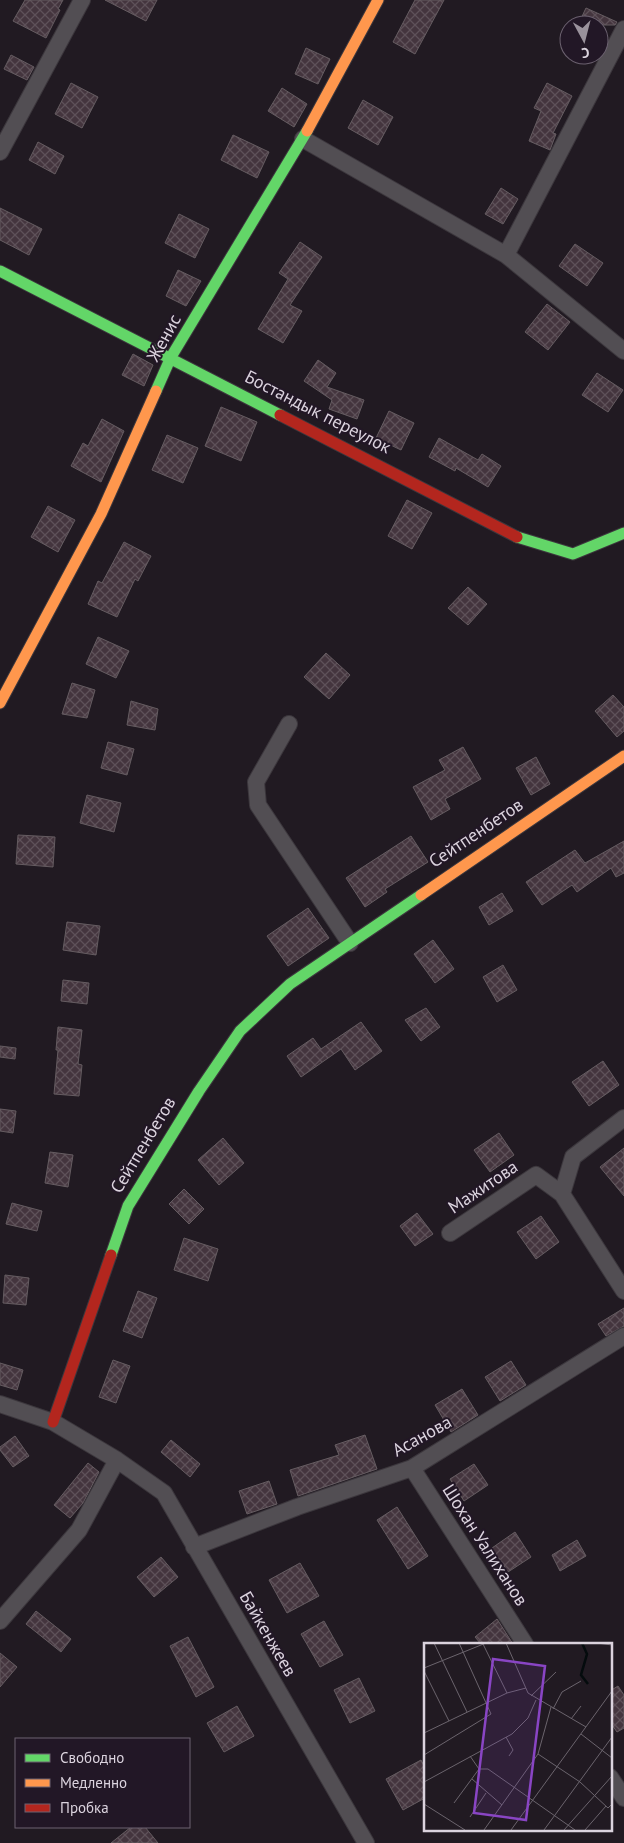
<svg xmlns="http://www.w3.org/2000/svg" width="624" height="1843" viewBox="0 0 624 1843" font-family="'PT Sans',sans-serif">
	<defs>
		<pattern id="building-cross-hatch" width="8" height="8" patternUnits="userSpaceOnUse" patternTransform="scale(1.25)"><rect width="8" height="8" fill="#44353e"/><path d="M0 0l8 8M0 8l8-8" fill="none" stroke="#5e5159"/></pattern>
	</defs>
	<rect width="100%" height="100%" fill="#211a22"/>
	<path fill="url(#building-cross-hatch)" stroke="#655c61" d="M25 0H63L58 9 60 10 46 38 13 21Z
		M105 0H157L146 21Z
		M415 0H444L415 54 393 42Z
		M586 8 617 22 615 25H578Z
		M306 48 330 59 318 84 295 74Z
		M11 55 34 67 27 80 4 69Z
		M71 83 98 97 82 128 55 114Z
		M547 83 572 96 553 133 556 134 550 150 529 141 541 111 534 108Z
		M282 88 307 104 294 127 268 111Z
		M363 100 393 117 378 145 348 128Z
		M233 135 269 152 257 178 221 160Z
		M38 142 64 156 55 174 29 160Z
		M501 188 518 199 503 224 485 214Z
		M0 208 42 229 29 255 0 240Z
		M179 214 209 229 195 258 165 243Z
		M300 242 322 257 290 305 302 311 283 343 258 329 288 279 279 273Z
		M575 244 603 263 587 286 559 266Z
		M178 270 201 281 186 306 166 296Z
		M547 304 570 322 548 350 525 332Z
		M133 354 153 365 144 386 122 375Z
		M318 360 336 373 327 387 364 400 357 419 329 409 332 400 304 381Z
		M597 373 623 390 608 412 582 395Z
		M221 407 257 422 241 461 205 446Z
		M389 411 414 423 401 450 376 438Z
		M102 419 124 431 101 482 71 466 83 443 88 446Z
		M167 435 198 448 183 483 152 470Z
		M439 438 478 460 482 454 501 466 488 487 456 468 455 471 429 457Z
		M407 500 432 513 412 549 388 536Z
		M48 506 75 520 58 552 31 537Z
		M124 542 151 556 138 581 135 579 117 617 88 604 98 581 102 583Z
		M468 587 487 604 468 625 448 608Z
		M98 637 129 651 116 678 86 664Z
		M326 653 350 675 329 699 304 677Z
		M72 683 95 690 87 718 62 714Z
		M613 695 624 707V731L617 737 595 711Z
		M131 701 158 709 155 730 127 725Z
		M108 742 134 749 127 775 101 768Z
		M463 747 481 779 445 799 450 809 431 820 413 787 445 770 439 760Z
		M536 757 550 784 531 795 516 768Z
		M87 795 121 803 114 832 80 823Z
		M18 835 55 837 53 867 16 864Z
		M411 836 428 862 385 889 387 892 365 907 346 878Z
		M624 841V873L616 877 611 868 577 892 572 885 542 905 526 882 575 850 585 863Z
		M502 893 513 911 489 925 479 907Z
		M308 908 329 938 288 966 267 936Z
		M67 922 100 926 96 955 63 950Z
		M433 940 454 969 435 983 414 954Z
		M503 965 517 990 497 1002 483 977Z
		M63 980 89 983 87 1004 61 1001Z
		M426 1008 440 1027 421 1041 405 1020Z
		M361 1022 382 1051 355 1070 341 1049 301 1077 287 1056 313 1038 321 1049Z
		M58 1027 82 1030 78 1064 82 1065 79 1096 54 1094 58 1050H56Z
		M0 1046 16 1048 15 1059 0 1057Z
		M603 1061 619 1085 589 1106 572 1082Z
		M0 1109 16 1111 13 1133 0 1131Z
		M499 1133 514 1155 490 1172 474 1150Z
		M223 1138 244 1163 219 1185 198 1160Z
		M624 1148V1196L600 1167Z
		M50 1152 73 1155 68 1187 45 1183Z
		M184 1189 204 1209 189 1224 169 1204Z
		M12 1203 42 1211 37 1231 6 1224Z
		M417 1213 433 1234 415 1246 400 1226Z
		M541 1216 559 1242 536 1259 517 1232Z
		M184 1238 218 1249 208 1281 174 1270Z
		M5 1275 29 1278 26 1305 3 1303Z
		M138 1291 157 1298 142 1338 123 1331Z
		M624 1308V1326L606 1336 598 1324Z
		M113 1360 130 1366 116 1403 99 1397Z
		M511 1361 526 1385 500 1401 485 1377Z
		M0 1363 23 1370 17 1390 0 1385Z
		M462 1389 478 1415 451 1432 435 1405Z
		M365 1435 377 1469 298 1496 290 1470 339 1455 335 1445Z
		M15 1436 29 1456 13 1467 0 1450V1447Z
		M171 1440 200 1464 190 1477 161 1452Z
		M88 1463 99 1472 83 1503 70 1518 54 1505Z
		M474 1464 488 1485 464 1501 450 1479Z
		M269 1481 277 1504 247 1514 239 1491Z
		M397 1507 428 1556 408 1569 377 1520Z
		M515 1532 531 1557 508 1572 492 1548Z
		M577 1540 586 1556 560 1571 552 1555Z
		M161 1557 178 1577 154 1597 137 1577Z
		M300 1563 319 1596 287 1613 269 1580Z
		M36 1611 71 1639 61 1652 26 1624Z
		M497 1619 513 1644H481L475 1637Z
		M324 1621 343 1655 320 1667 301 1634Z
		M188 1637 214 1687 196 1697 170 1646Z
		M0 1653 17 1667 0 1687Z
		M359 1678 375 1711 350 1723 334 1690Z
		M618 1686 624 1695V1728L617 1732 610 1722V1691Z
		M237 1706 254 1736 224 1752 207 1723Z
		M421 1760 425 1768V1798L403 1810 386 1779Z
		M131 1827H145L158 1843H111Z"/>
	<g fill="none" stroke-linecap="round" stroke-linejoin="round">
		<g stroke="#3c373d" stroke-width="18">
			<path id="street" d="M303 139 506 255 624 351
				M0 152 82 0
				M506 255 624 29
				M289 724 256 782 258 805 350 943
				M624 1118 573 1157 562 1194 624 1291
				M450 1233 536 1175 562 1194
				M0 1404 53 1422 117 1460 164 1493 366 1843
				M412 1468 525 1644
				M194 1547 297 1507 412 1468 624 1336
				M0 1621 79 1530 117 1460
				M610 1777 624 1798"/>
		</g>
		<g stroke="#3c373d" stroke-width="13">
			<path id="fast" d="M0 271 280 415
				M156 391 171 357 307 131
				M517 537 573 554 624 533
				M111 1255 128 1206 199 1091 240 1031 290 984 421 895"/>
		</g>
		<g stroke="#3c373d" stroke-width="13">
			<path id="slow" d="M307 131 378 0
				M0 703 101 514 156 391
				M421 895 624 756"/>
		</g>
		<g stroke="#3c373d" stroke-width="13">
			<path id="jam" d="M280 415 517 537
				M53 1422 111 1255"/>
		</g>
		<use href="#street" stroke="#524e53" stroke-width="16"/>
		<use href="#fast" stroke="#63d668" stroke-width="11"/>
		<use href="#slow" stroke="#ff974d" stroke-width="11"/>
		<use href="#jam" stroke="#b3261e" stroke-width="11"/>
	</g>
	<g text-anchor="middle" stroke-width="4" stroke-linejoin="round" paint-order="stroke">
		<g font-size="18" fill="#dbd3de" stroke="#221726">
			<text transform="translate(164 338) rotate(-61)" y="6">Женис</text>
			<text transform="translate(318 412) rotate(27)" y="6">Бостандык переулок</text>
			<text transform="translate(476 833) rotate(-34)" y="6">Сейтпенбетов</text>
			<text transform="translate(143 1145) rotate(-59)" y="6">Сейтпенбетов</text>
			<text transform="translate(483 1187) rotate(-34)" y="6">Мажитова</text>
			<text transform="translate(422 1436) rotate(-29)" y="6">Асанова</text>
			<text transform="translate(485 1545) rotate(57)" y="6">Шохан Уалиханов</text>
			<text transform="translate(268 1634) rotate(60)" y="6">Байкенжеев</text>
		</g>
	</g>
	<g transform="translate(424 1643)">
		<rect width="188" height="188" fill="#211a22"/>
		<path fill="none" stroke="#040b0d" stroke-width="2.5" d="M158 0 163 11 157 32 164 41"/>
		<path fill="none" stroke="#6b646d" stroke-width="1" d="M10 0 43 69M82 0 104 50 162 84M173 0 188 2M59 1 83 50M0 25 62 0M0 28 25 78M107 53 132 29M129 66 138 49 157 38M147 76 157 63M0 90 83 50 102 45M157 91 188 115M82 94 89 107 85 113M114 111 156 139 184 165 188 161M0 112 67 71 35 0M46 113 55 126H64L151 187M48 136 78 162M0 139 88 91 104 75 112 57M30 160 55 126M0 161 41 187M46 174 62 150M60 187 114 111 127 64M87 187 188 48M120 187 188 94M140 187 188 133M161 187 182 163"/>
		<path fill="#8945c4" fill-opacity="0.15" stroke="#8945c4" stroke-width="2.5" d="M69 16 121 23 102 177 50 170Z"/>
		<rect width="188" height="188" fill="none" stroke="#dbd3de" stroke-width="2.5"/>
	</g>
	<rect x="15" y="1738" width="175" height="90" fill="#221726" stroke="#6c6270"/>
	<rect x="25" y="1754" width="25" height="8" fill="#63d668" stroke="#6c6270"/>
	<text x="60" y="1763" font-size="15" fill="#dbd3de">Свободно</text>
	<rect x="25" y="1779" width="25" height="8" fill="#ff974d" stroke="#6c6270"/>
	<text x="60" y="1788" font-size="15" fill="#dbd3de">Медленно</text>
	<rect x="25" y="1804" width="25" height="8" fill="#b3261e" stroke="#6c6270"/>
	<text x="60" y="1813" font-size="15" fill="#dbd3de">Пробка</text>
	<g transform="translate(584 40) rotate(173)"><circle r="24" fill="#221726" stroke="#6c6270"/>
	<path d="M0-4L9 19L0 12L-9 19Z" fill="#9a929c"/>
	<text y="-8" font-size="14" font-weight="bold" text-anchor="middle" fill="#dbd3de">С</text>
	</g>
</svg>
